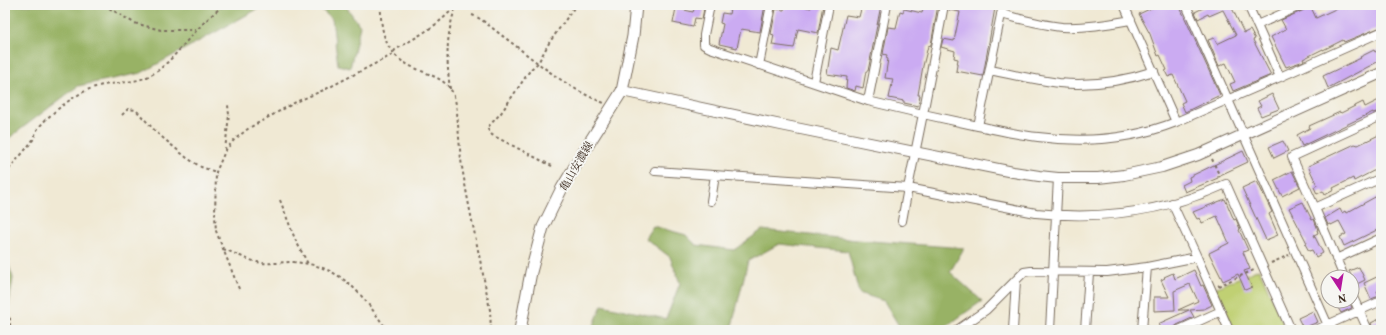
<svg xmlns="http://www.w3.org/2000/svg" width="1386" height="335" viewBox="0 0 1386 335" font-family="Vollkorn,'Noto Serif JP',serif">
	<rect width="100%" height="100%" fill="#f6f6f2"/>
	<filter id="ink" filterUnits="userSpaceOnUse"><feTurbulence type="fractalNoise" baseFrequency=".025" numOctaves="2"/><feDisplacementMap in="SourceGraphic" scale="8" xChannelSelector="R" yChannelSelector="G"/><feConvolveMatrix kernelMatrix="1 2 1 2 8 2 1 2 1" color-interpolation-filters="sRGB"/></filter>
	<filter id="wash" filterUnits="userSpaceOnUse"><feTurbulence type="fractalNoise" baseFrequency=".012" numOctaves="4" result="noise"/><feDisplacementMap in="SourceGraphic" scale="16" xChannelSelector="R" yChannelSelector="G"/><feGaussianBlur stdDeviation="0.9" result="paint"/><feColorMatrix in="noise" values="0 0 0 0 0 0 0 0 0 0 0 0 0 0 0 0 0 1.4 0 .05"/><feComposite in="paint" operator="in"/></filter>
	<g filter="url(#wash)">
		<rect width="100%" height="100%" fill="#f0e9d4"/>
		<path fill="#c0d073" stroke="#7e7d48" d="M1259 269 1286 330H1234L1215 288Z"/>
		<path fill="#98b265" stroke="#6a6e42" d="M5 5H265L141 73 78 86 9 138 5 145Z
			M316 5H345L360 26 350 68 338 65 332 19Z
			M653 226 686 235 696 245 734 250 762 230 857 240 964 248 950 272 982 301 941 330H892L899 326 884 301 859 293 848 251 779 244 748 261 731 330H592L602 305 666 319 680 283 670 257 645 238Z
			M5 254 13 278 5 330Z"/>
		<g id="blocks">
			<path fill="#cbabf2" d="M731 5H765L760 32 741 29 737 48 719 44 723 24 720 23 722 13 729 14Z
				M785 5H794L811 8V5H823L818 33 798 29 794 48 772 45 774 35 771 34 776 9 784 10Z
				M862 5H881L868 71H866L863 88 856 86 855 91 846 88 847 77 827 74 831 48 838 50 846 15 859 17Z
				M924 5H938L931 45 928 46 923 66 918 95H920L918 106 904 103V101L889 98 893 79 885 78 888 59 886 58 887 55 883 54 888 27 896 28 900 11 903 12 904 9 922 13Z
				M949 5H978L995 8 983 76 956 71 958 59 954 58 955 51 941 47 943 39 954 41 960 12 949 10Z
				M1158 5H1179L1220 95 1185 112 1181 103 1185 101 1173 75 1168 77 1165 71 1167 70 1160 55 1158 56 1150 34 1139 14Z
				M1204 5H1233L1231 6 1244 33 1250 30 1255 39 1253 40 1271 75 1233 91 1230 84 1235 82 1226 63 1219 66 1208 40 1214 38 1217 44 1236 35 1223 10 1209 16 1208 14 1198 19 1195 12 1205 7Z
				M1307 5H1310L1316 18 1344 5H1381V27L1344 42 1343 40 1323 50V49L1303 59 1304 61 1286 67 1271 37 1286 29 1281 20 1304 10Z
				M695 7 704 9 702 19 695 18 693 27 673 23 676 8 693 12Z
				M1381 49V60L1328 88 1323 76 1361 58 1360 57 1374 50 1375 52Z
				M1272 94 1279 109 1261 116 1257 108 1261 106 1258 101Z
				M1381 99V111L1373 113V112L1302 146 1297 135 1310 128 1309 126 1340 112 1341 113 1363 102 1365 107Z
				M1381 134V167L1354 181 1353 178 1333 188 1334 190 1325 195 1323 191 1317 194 1314 187 1317 185 1308 166 1355 144 1358 145Z
				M1283 141 1288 151 1274 158 1269 147Z
				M1243 151 1248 162 1218 176V178L1185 192 1182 185 1190 181 1189 177Z
				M1292 171 1300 187 1282 196 1274 180Z
				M1257 181 1272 212 1269 214 1278 235 1266 240 1242 188Z
				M1377 196 1381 204V228L1344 246 1340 237 1346 234 1339 221 1331 225V224L1328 225 1325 218 1340 209 1342 213 1345 211 1346 213Z
				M1225 199 1234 220 1236 219 1240 229 1239 230 1248 250 1243 252 1250 269 1244 271 1252 287 1245 290 1238 274 1223 281 1209 253 1229 243 1217 216 1202 223 1200 218 1197 219 1193 212Z
				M1303 202 1312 220 1314 219 1318 230H1317L1318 233 1314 235 1323 253 1316 257 1312 250 1309 251 1305 244 1307 243 1289 208Z
				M1359 267 1365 280 1355 285 1349 271Z
				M1194 270 1201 286 1203 285 1212 305 1204 309 1190 310 1194 317 1177 325 1171 330H1161L1158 324 1189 310H1178L1198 301 1190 284 1174 291 1175 310 1154 311V297H1169L1161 280 1165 278 1164 277 1173 273 1175 279Z
				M1381 275V289L1377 291 1379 296 1371 299 1364 283Z
				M1342 301H1349L1352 308 1341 313 1336 304Z
				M1313 311 1318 322 1303 328 1298 318Z
				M1381 318V330H1373L1371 323Z"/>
		</g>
	</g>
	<g filter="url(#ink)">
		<use href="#blocks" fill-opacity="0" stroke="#7a6d5e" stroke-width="1"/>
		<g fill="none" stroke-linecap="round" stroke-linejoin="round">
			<g stroke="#7a6d5e" stroke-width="10">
				<path id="minor" d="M710 5 704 35V45L710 48 868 101 923 114 978 126
					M944 5 923 114 908 188 1036 213C1101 220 1167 211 1226 184L1291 330
					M1003 5 978 126C998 130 1018 135 1038 137 1084 143 1133 139 1176 122L1124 5
					M1186 5 1330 330
					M1248 5 1280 77 1381 32
					M1001 14C1021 19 1042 25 1062 27 1086 28 1108 24 1131 20
					M1257 25 1302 5
					M759 65 771 5
					M990 70C1013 75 1036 80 1059 83 1091 86 1124 81 1154 71
					M814 82 829 5
					M868 101 887 5
					M1176 122 1280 77
					M655 171 908 188 902 221
					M711 201 715 175
					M1172 203 1197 257
					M1315 208 1381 178
					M1336 259 1381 238
					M1344 277 1315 208 1292 157 1381 116
					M1352 295 1368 330
					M957 330 986 310 1024 272 1031 271 1107 272 1147 267
					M1013 330 1016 280
					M1050 330 1058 178
					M1085 330 1089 273
					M1142 330 1147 267 1197 257 1229 330
					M1179 330 1221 311
					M1316 330 1381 301"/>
			</g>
			<g stroke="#7a6d5e" stroke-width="12">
				<path id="tertiary" d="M622 91 781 125 1013 172 1039 176 1058 178H1098L1124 175 1162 167 1198 155 1381 73"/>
			</g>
			<g stroke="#7a6d5e" stroke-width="13">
				<path id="secondary" d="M520 330 531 272 543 227 562 188 589 143 622 91 633 36 636 5"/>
			</g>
			<path stroke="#7a6d5e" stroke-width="2" stroke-dasharray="3 3" stroke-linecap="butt" d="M104 5 134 23 161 30H196
				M381 5C380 23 383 45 398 58 407 66 420 70 431 75 440 79 449 84 453 94 457 103 457 114 458 124 459 138 460 152 462 167 470 215 481 262 490 310L491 330
				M472 15C483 19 494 30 504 37 536 61 566 88 604 103
				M450 89C446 58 446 35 456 6
				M122 115 128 109 136 110 157 133 187 158 201 167 216 172
				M225 150 229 115 228 105
				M1212 159 1220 177
				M552 166 492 135 487 128 501 113 531 69 538 63 549 43 576 5
				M5 174C14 163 24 152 32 141 35 138 35 133 37 130 47 115 76 94 92 88 112 81 133 85 151 75 170 64 182 45 197 30 205 21 215 12 224 5
				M280 200 295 239 308 264
				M223 249C235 253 245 259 257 262 269 265 280 262 291 262 341 264 361 293 387 330
				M1271 263 1289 255
				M1218 286 1256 269
				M239 289 216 231 215 216 216 172 225 151 234 140 249 128 296 102 326 89 392 55 395 50C416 37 440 25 456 5
				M5 313 10 319V330"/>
			<use href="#minor" stroke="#fff" stroke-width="8"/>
			<use href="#tertiary" stroke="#fff" stroke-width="10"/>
			<use href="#secondary" stroke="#fff" stroke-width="11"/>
		</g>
	</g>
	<g text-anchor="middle" stroke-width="4" stroke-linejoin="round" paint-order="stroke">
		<g font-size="11" fill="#3b2a1e" stroke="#f6f6f2">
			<text transform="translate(576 166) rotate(-60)" y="4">亀山安濃線</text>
		</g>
	</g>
	<rect width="1386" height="335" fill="none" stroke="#f6f6f2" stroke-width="20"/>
	<g transform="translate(1340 289) rotate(168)"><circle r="19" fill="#f6f6f2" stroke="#aba49d"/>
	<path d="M0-3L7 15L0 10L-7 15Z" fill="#b5179e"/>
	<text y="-6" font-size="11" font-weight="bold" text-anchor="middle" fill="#3b2a1e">N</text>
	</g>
</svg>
